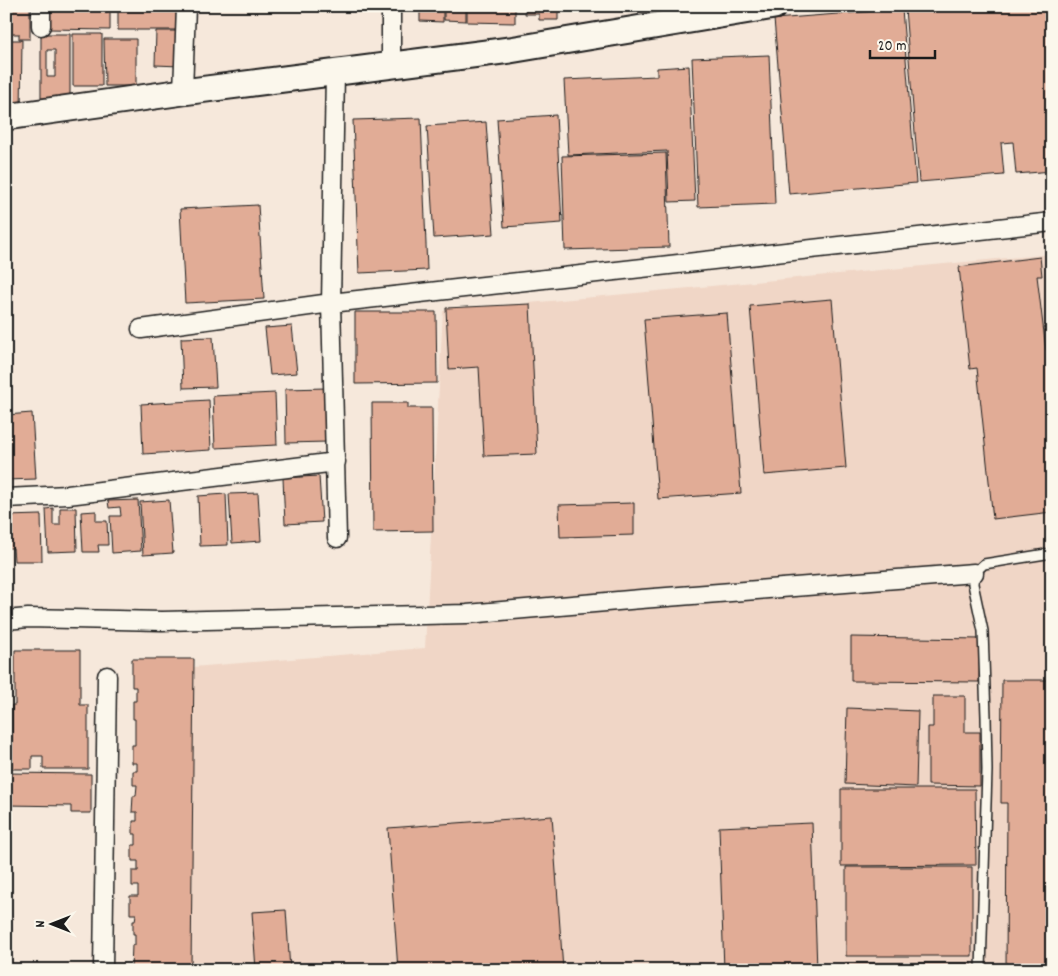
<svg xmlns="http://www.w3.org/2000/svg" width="1058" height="976" viewBox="0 0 1058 976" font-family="Dekko,sans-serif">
	<rect width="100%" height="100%" fill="#f6e8db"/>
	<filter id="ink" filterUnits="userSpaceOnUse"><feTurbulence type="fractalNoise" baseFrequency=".02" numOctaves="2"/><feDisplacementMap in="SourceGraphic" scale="10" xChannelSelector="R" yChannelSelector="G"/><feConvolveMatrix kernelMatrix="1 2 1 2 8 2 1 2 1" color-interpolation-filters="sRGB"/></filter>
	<g filter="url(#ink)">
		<path fill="#f0d6c6" d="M1052 254V970H189L193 667 425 648 443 311Z"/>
		<path fill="#e1ac96" stroke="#1c1c1c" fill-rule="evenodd" d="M6 6H30V39H19V34H6V24H8V20H6Z
			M56 6H105V12H108V6H110V30L49 29V11H56Z
			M118 6H178V30H118Z
			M420 6H443V22L420 21Z
			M444 6H466V21L444 20Z
			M467 6H515V23L467 22Z
			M525 6H558V20H539V14H525Z
			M937 6H1052V171L1016 174 1013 142 1001 143 1004 175 919 182 905 9Z
			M902 9 916 183 789 194 774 19Z
			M156 31H180V66L155 65Z
			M41 34H70V96L41 101ZM47 50H55V77H47Z
			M73 34H102V86H73Z
			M104 39H136V86H105Z
			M6 40H22L21 111 6 112Z
			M769 55 775 204 698 207 692 58Z
			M689 66 695 201 669 202 667 151 568 155 564 80 657 76V68Z
			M556 115 562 223 504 227 497 119Z
			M421 118 427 270 359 273 353 120Z
			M486 122 494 234 434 238 427 126Z
			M666 153 669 247 565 250 562 156Z
			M258 205 264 299 185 303 180 209Z
			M1040 257 1042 276H1037L1046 350H1050L1052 362V512L993 519 977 368 970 369 959 267Z
			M832 299 846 468 764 475 750 306Z
			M530 304 537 454 484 456 479 367 449 369 446 308Z
			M355 312H436L437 383 355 384Z
			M727 313 741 493 658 499 644 319Z
			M292 326 297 373 270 375 265 328Z
			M213 337 216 387 183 388 181 338Z
			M326 388 327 442 286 443 285 389Z
			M275 393 277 445 215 448 213 396Z
			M209 400 211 450 143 454 141 404Z
			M372 403H408V408H432L433 531 373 532Z
			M32 413 36 479 6 480V415Z
			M319 476 322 522 285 524 283 478Z
			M258 493 261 541 232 543 229 494Z
			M226 494 228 545 200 546 198 496Z
			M138 500 141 551 112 553 110 516H121L120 507 109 508 108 501Z
			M169 500 173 553 143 555 140 502Z
			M634 503V535L560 537 559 505Z
			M53 508V525H60V508H76L77 551 48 552 46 509Z
			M96 511V521H107L108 545H98L99 552H83L81 512Z
			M41 515 42 561H14L13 548H6V516Z
			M851 637 980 639 979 682 851 681Z
			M15 650H80V705H88V769H43V756H32V769H12V705H15Z
			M132 659H194L191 970H131L132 945H135V934H133V921H135L136 914H130V896H138V886H132V871H138V861H132V845H136V834H133V821H137V812H132L133 796H136L137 785H133V771H137V763H132V745H135V719H133V701H136V687H132Z
			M1002 680H1052V970H1006L1007 803H1001Z
			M933 696H965V732H980V786L928 785V727H933Z
			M847 708 918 711 916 787 845 784Z
			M6 773 91 774V813H71V806L6 805Z
			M841 789H975L976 865 841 866Z
			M552 816 563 970H398L388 828Z
			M812 823 817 970H724L719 827Z
			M846 867H972V956H846Z
			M286 910 290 970H256L252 912Z
			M845 963H971V970H845Z"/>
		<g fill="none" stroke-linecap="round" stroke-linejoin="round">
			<g stroke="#1c1c1c" stroke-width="12">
				<path id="lane" d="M981 970 987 770 986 717 983 631 973 584 974 573 984 564 1052 553"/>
			</g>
			<g stroke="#1c1c1c" stroke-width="21">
				<path id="street" d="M41 26V6
					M391 66V6
					M335 73 331 303 337 538
					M183 92 186 6
					M141 329 331 303 1052 222
					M6 498 68 495 336 462
					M6 620 28 618 162 621 467 614 641 599 974 573
					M103 970 107 676"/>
			</g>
			<g stroke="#1c1c1c" stroke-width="29">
				<path id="secondary" d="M6 117 183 92 510 50 774 6"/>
			</g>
			<use href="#lane" stroke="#fbf7ec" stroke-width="9"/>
			<use href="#street" stroke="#fbf7ec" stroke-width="18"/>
			<use href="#secondary" stroke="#fbf7ec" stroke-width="25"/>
		</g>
	</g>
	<rect width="1058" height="976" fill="none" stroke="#fbf7ec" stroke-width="25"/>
	<rect x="12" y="12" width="1033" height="951" fill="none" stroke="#1c1c1c" stroke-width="2" filter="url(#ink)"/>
	<g transform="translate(52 924) rotate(270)" stroke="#fbf7ec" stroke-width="4" paint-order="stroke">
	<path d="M0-4L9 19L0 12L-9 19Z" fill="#1c1c1c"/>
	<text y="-8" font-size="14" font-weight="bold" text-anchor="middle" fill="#1c1c1c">N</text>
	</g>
	<path d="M870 50v8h65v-8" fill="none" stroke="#1c1c1c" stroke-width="2.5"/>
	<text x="878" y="50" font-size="15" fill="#1c1c1c" stroke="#fbf7ec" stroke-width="4" paint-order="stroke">20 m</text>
</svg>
